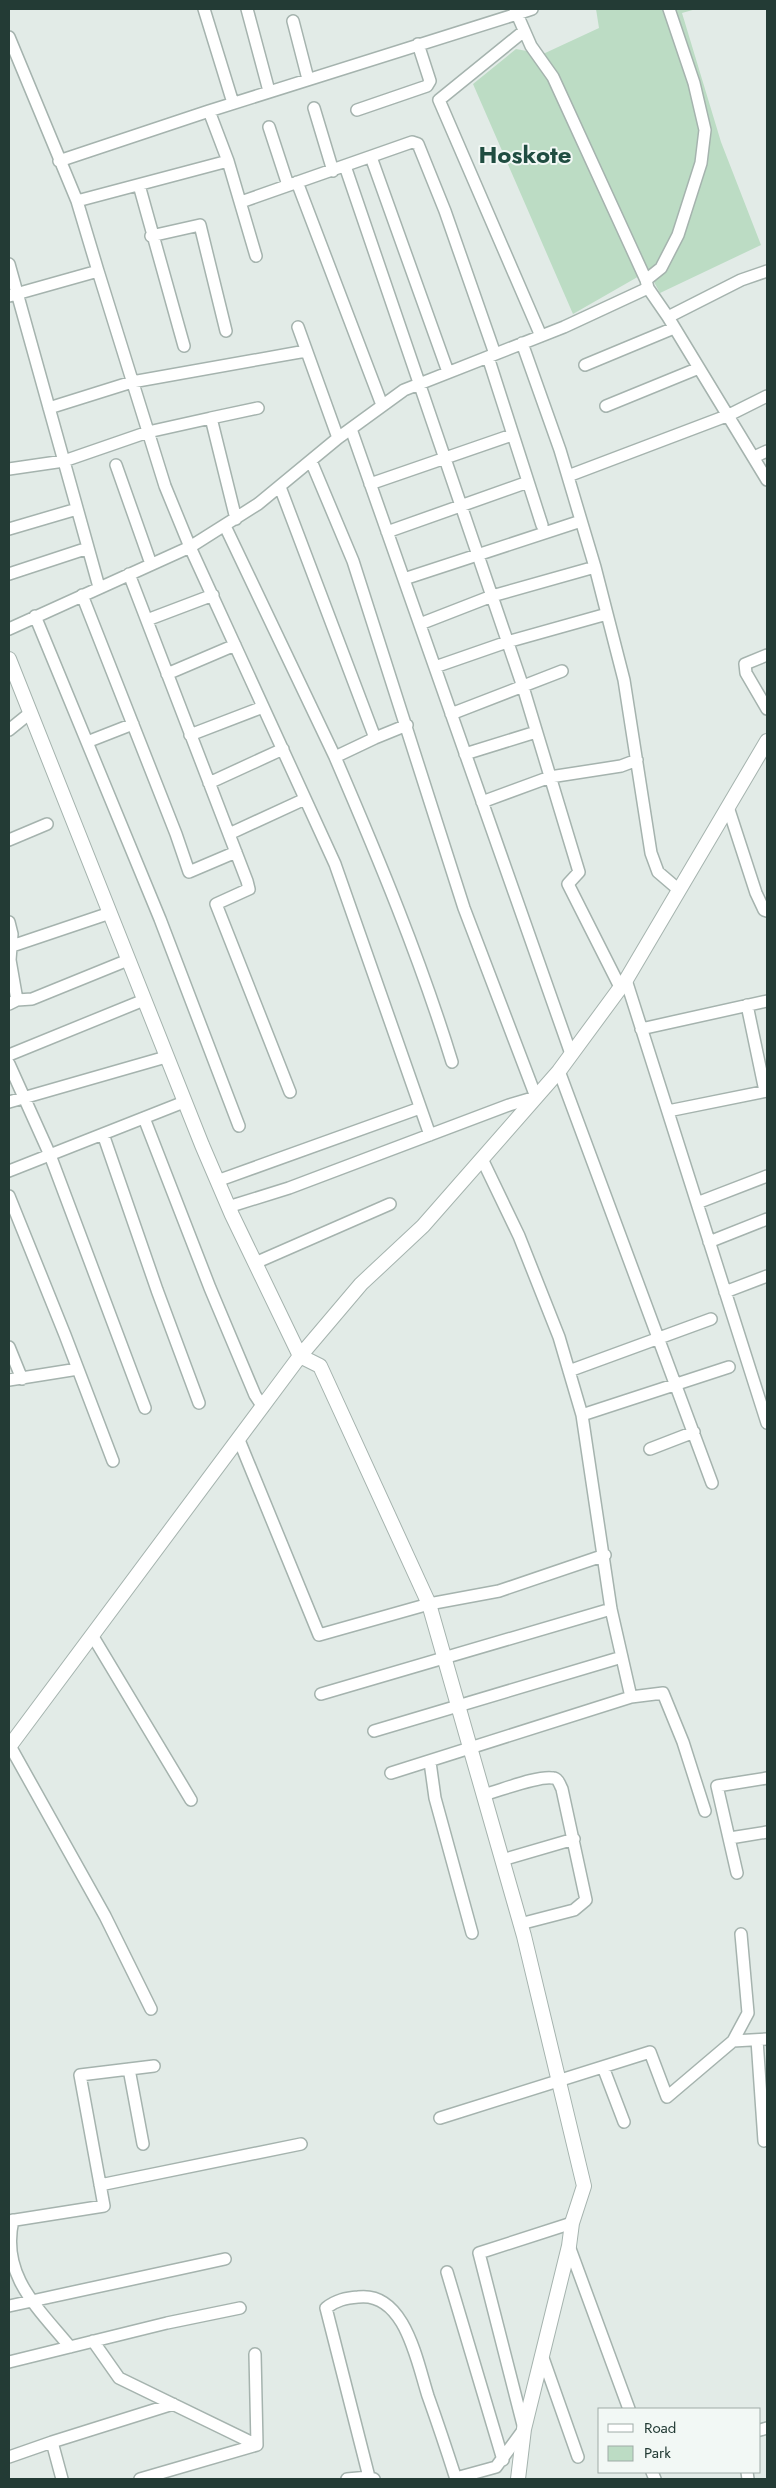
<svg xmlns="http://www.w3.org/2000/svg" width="776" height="2488" viewBox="0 0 776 2488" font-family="Jost,sans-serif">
	<rect width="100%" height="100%" fill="#e2ebe7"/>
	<path fill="#bcdcc4" d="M596 9H696L682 13 721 142 761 245 660 293 648 271 573 314 473 84 516 49 543 54 599 28Z"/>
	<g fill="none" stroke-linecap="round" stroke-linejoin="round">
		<g stroke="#a5b3ae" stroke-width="14">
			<path id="minor" d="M204 9 233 103
				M247 9 269 91
				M532 9 517 14 531 46 553 77 646 280 648 288 668 317
				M293 21 308 79
				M524 31 439 100 541 336
				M9 37 77 201
				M314 108 333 171
				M357 110 427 86 430 81 418 44
				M269 127 288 185
				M371 157 448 372
				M59 161 209 111
				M228 161 256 256
				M345 166 523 687 579 872 568 884 620 987
				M297 182 382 405
				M139 185 184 346
				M241 202 412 142 418 144 445 211 495 354
				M151 236 200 225 226 331
				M9 264 99 587
				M98 271 165 486 190 547 335 864 430 1135
				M767 271 741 280 668 317 767 480
				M646 280 661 268 678 235 701 163 705 130 694 83 669 9
				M9 296 98 271 77 201 228 161 209 111 517 14 515 9
				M298 327 338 438
				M522 343 560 450 595 567 624 680 651 853 658 872 679 890
				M488 357 542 525
				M585 365 674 328
				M606 406 699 368
				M49 408 132 382 306 351
				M211 418 258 408
				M351 429 571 1054
				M754 457 767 451
				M116 465 151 564
				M9 469 64 461 148 432 211 418 236 519
				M568 476 729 415 767 396
				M370 484 512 435
				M225 526 335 757 375 738 280 487
				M9 529 77 509
				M387 532 528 482
				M9 574 88 548
				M129 574 247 881 249 889 216 904 290 1092
				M404 579 581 521
				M82 595 176 834 189 872 236 852
				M35 616 160 919 239 1126
				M147 620 213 595
				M420 624 492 596 595 567
				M9 629 190 547 258 504 338 438 404 390 564 327 648 288
				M767 655 745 664 746 673 767 709
				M435 667 507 642 607 614
				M167 674 235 645
				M451 714 562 671
				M9 730 30 713
				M190 735 263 707
				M375 738 407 725
				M87 742 133 724
				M465 754 536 732
				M335 757C378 857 420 958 452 1062
				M209 783 283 749
				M482 802 550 777 621 766 637 760
				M728 807 756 893 764 910 767 911
				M229 834 305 799
				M9 840 47 824
				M9 922 12 934 10 960 17 1000
				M9 947 110 913
				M626 980 767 1423
				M9 1004 17 1000 32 999 128 960
				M747 1005 765 1091
				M641 1029 767 1001
				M9 1055 144 1000
				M9 1064 50 1155 145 1408
				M559 1071 712 1483
				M9 1102 166 1057
				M668 1111 767 1091
				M144 1118 210 1288 255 1395 263 1407
				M103 1134 157 1290 199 1403
				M482 1159 519 1236 559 1337 582 1415 611 1609 631 1697 663 1693 683 1742 705 1811
				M9 1171 184 1102
				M217 1181 420 1108
				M9 1196 65 1335 113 1461
				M697 1203 767 1176
				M228 1207 289 1188 509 1105 536 1097 464 908 353 561 311 461
				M709 1242 767 1219
				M255 1263 390 1204
				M725 1292 767 1276
				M9 1347 22 1379
				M569 1371 711 1319
				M9 1380 78 1369
				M582 1415 729 1367
				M239 1440 319 1635 429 1604 499 1591 605 1555
				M650 1449 694 1432
				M92 1635 191 1800
				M321 1694 611 1609
				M374 1731 622 1657
				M10 1746 105 1916 151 2009
				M430 1762 435 1798 472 1933
				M391 1773 631 1697
				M483 1795C499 1791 539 1775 553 1778 558 1778 560 1785 562 1789L586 1900 574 1910 520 1924
				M730 1838 767 1832
				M502 1860 574 1839
				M737 1873 717 1786 767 1778
				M757 2040 764 2141
				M733 2041 767 2039
				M603 2067 624 2122
				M129 2069 143 2144
				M440 2118 650 2052 667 2097 733 2041 748 2013 741 1934
				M100 2185 301 2144
				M13 2220C0 2275 38 2308 70 2347
				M9 2221 104 2206 80 2075 154 2066
				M569 2246 629 2409
				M447 2272 503 2460
				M9 2306 225 2259
				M93 2341 119 2378 257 2445 255 2354
				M542 2355 578 2457
				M9 2362 167 2323 240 2308
				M760 2430 767 2428
				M52 2442 173 2404
				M9 2457 52 2442 62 2479
				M652 2472 655 2479
				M747 2472 748 2479
				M369 2477 326 2308C336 2300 346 2298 358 2297 405 2291 417 2362 428 2396 438 2424 447 2451 456 2479
				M456 2478 496 2467 524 2429 479 2253 572 2223
				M140 2479 257 2445
				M347 2479 369 2477 374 2479"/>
		</g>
		<g stroke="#a5b3ae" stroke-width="16">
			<path id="tertiary" d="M9 659 202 1145 232 1215 300 1356 320 1366 429 1604 524 1936 584 2186 572 2223 569 2246 524 2429 518 2479
				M9 1747 300 1356 361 1284 423 1226 559 1071 626 980 767 741"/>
		</g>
		<use href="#minor" stroke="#fff" stroke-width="11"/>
		<use href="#tertiary" stroke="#fff" stroke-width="14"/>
	</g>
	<g text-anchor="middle" stroke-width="4" stroke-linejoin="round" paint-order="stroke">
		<g font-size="24" font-weight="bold" fill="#204d41" stroke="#f2f8f5">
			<text x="525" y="163">Hoskote</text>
		</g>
	</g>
	<rect width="776" height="2488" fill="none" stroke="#233b35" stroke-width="20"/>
	<rect x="598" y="2408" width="162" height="65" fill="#f2f8f5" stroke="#9faca8"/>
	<rect x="608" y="2424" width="25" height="8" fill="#ffffff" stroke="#9faca8"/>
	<text x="644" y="2433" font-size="15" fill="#233b35">Road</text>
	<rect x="608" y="2446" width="25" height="15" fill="#bcdcc4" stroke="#9faca8"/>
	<text x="644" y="2458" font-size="15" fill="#233b35">Park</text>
</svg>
